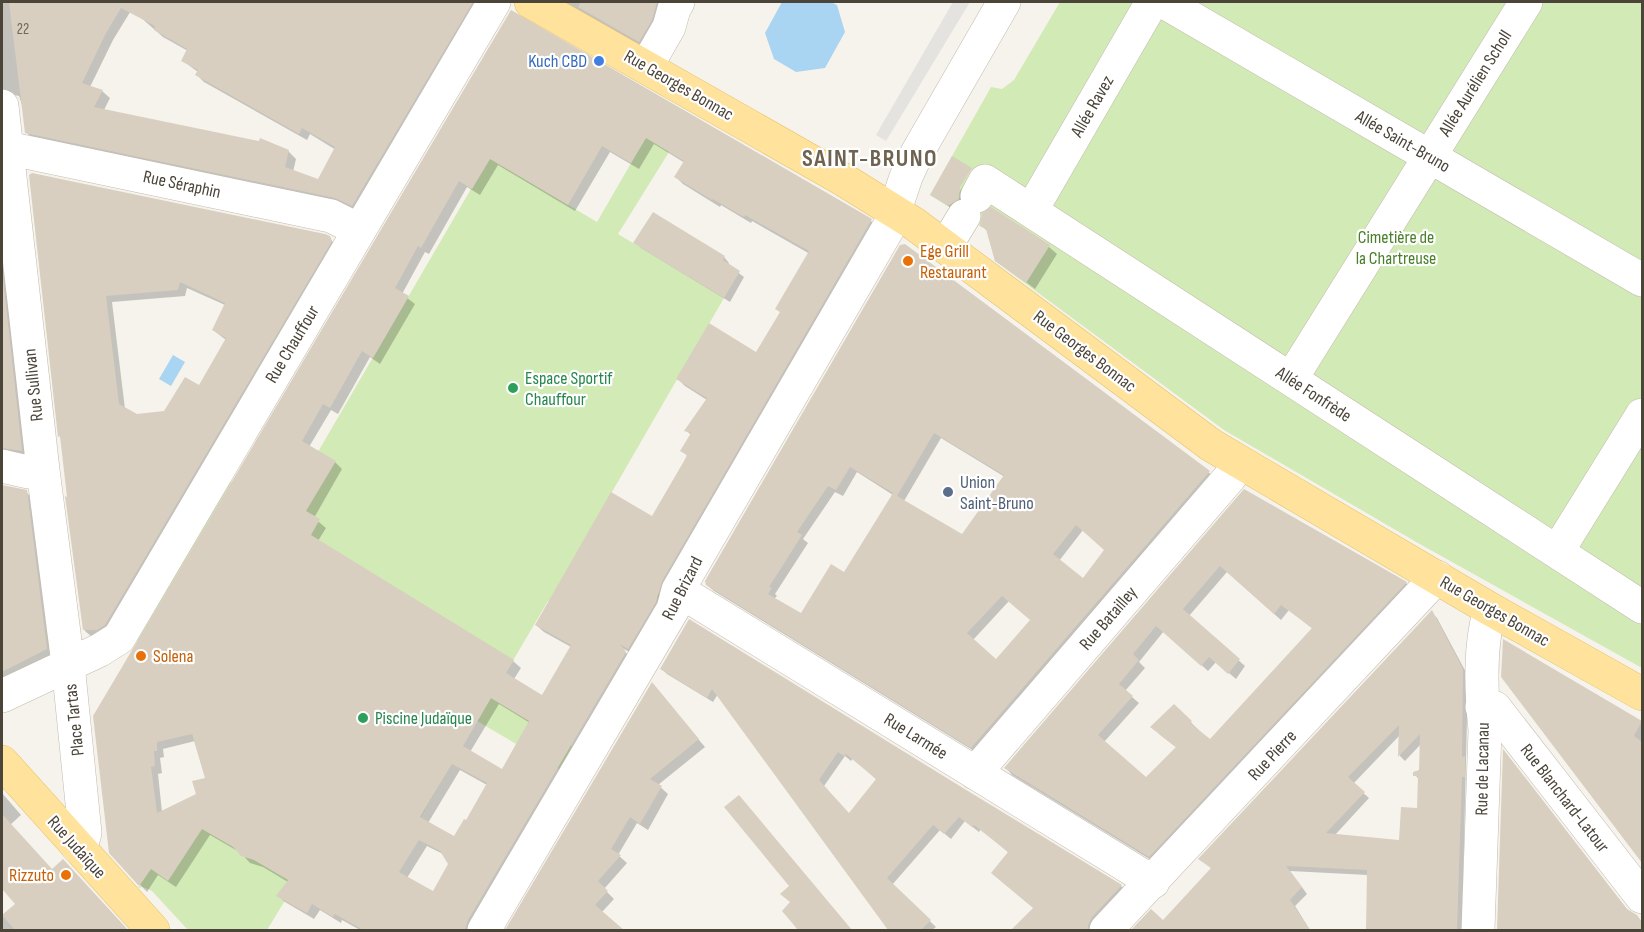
<svg xmlns="http://www.w3.org/2000/svg" width="1644" height="932" viewBox="0 0 1644 932" font-family="'Sofia Sans Condensed',sans-serif">
	<rect width="100%" height="100%" fill="#f6f3ec"/>
	<path fill="#d2eab5" d="M1060 2H1642V668L1418 543 1224 430 995 261 987 232 988 231 930 195 991 87 1002 89 1014 80Z
		M667 101 692 115 618 234 724 298 605 504 625 572 660 595 654 605 627 589 548 601 491 698 572 746 559 769 477 721 360 920 295 884 267 930H188L152 891 143 887 138 888 207 783 192 734 219 689 137 641 230 481 283 512 489 158 597 222Z"/>
	<path fill="#e5e3e0" d="M953 2H970L886 141 876 135Z"/>
	<path fill="#a9d4f2" d="M782 2H831L837 5 845 32 825 68 796 72 774 59 765 33Z
		M173 355 185 362 171 386 159 379Z"/>
	<path fill="#0003" fill-rule="evenodd" d="M2 2H133L135 4 113 40 90 87 102 91 110 98 104 110 288 151 296 159 293 172 318 181 336 150 310 134 307 140 204 82 197 75 198 72 183 61 188 51 163 37 139 16 148 2H484L360 212 34 140 26 132 23 108 19 96 9 94 2 97Z
		M563 2H674L650 51Z
		M511 12 871 221 878 228 635 655 622 648 632 660 474 930H360L342 920 341 923 320 910 314 919 285 902 278 895 288 882 263 867 250 863 241 853 210 835 176 887 158 875 147 892 110 852 95 716ZM654 144 685 163 676 177 683 184 720 207 721 205 751 223 752 221 810 254 781 313 757 354 678 379 685 386 707 400 686 430 691 435 682 450 688 457 653 518 536 625 544 632 571 647 543 697 514 679 521 668 513 661 318 541 326 528 314 518 342 469 335 462 309 447 331 410 338 414 370 357 380 364 415 304 402 294 425 252 429 254 467 187 480 195 498 165 575 211 610 152 639 169ZM499 704 530 723 502 771 470 752ZM195 741 207 779 198 795 162 812 158 774 162 773 160 758 164 757 163 749ZM460 770 487 785 467 822 455 838 428 823ZM427 846 445 855 450 864 434 893 407 878Z
		M973 170 976 174 963 203 954 210 932 195 955 193 958 194Z
		M30 176 329 238 336 245 111 631 92 637 85 631 67 498H69L62 439 60 437ZM187 288 225 305 213 330 226 340 200 387 165 413 137 416 125 409 112 302 185 296Z
		M991 209 1049 247 1057 254 1035 289 997 260 988 232 982 225Z
		M2 216 29 458 2 457Z
		M635 243 724 257 729 263 728 265 744 277 730 302 641 248Z
		M917 255 1216 478 979 754 714 591 707 585ZM941 438 1005 477 962 536 904 501ZM857 472 893 495 845 574 801 615 774 599 777 596 775 594 808 543 803 539 835 492 843 496ZM1083 530 1106 550 1083 581 1059 561ZM1009 601 1032 620 996 661 973 640Z
		M2 487 26 492 34 500 54 657 2 683Z
		M1244 491 1406 583 1412 589 1156 863 1012 775 1006 768ZM1227 572 1281 620 1289 610 1313 629 1210 741 1174 706 1159 734 1177 748 1146 779 1104 742 1139 703 1125 691 1145 668 1139 662 1164 631 1208 671 1216 662 1236 679 1245 666 1189 616Z
		M1432 613 1437 618 1468 676 1462 930H1367L1368 875 1290 871 1307 894 1295 906 1310 930H1133L1151 911 1163 922 1212 869 1200 859ZM1400 735V756L1405 761 1421 744 1420 771 1415 775 1420 780 1419 809 1401 841 1335 835 1369 798 1353 784Z
		M690 621 1121 886 1127 892 1094 930H1017L1015 929 1034 908 1009 853 981 829 979 832 965 821 951 839 940 830 892 885 936 927 932 930H890L718 694 713 702 667 674 661 668ZM845 756 851 761 853 758 877 780 849 815 824 786Z
		M1504 641 1642 724V860L1502 677Z
		M652 685 705 747 658 785 668 794 648 830 637 823 618 855 627 863 604 889 614 899 602 912 622 930H507Z
		M1504 752 1629 912 1642 922V930H1498Z
		M2 793 21 815 10 825 53 871 70 869 127 930H65L58 922 49 930H2V918L18 904 2 887Z
		M744 803 851 930H800L784 911 791 903V886Z"/>
	<path fill="#d8cfc1" fill-rule="evenodd" d="M9 2H473L352 206 335 198 25 133ZM121 8 155 26 154 30 187 49 181 61 198 70 195 75 299 134 302 128 335 147 318 179 285 167 289 150 260 138 259 141 94 107 103 90 82 83 106 33Z
		M581 2H657L652 20 639 42 578 7Z
		M511 10 872 219 662 581 656 602 628 649 620 644 626 652 468 920 465 930H363L335 914 333 917 312 904 307 913 276 896 288 880 254 860 241 856 233 847 202 829 168 881 151 869 139 886 109 853 93 716ZM646 138 684 161 674 177 712 200 713 199 744 217 745 215 809 251 775 309 780 312 756 352 709 323 676 379 707 398 684 431 691 433 680 451 687 455 684 461 652 516 611 492 535 625 571 645 542 695 506 673 514 660 311 535 320 519 306 511 336 461 302 441 323 404 330 408 362 351 373 358 409 296 395 288 418 246 421 248 459 181 472 189 490 159 568 205 602 146 631 163ZM491 698 529 721 502 769 463 746ZM192 734 205 778 192 781 196 794 157 813 151 767 155 766 154 751H157V742ZM452 764 487 783 466 820 464 819 454 836 420 817ZM419 840 440 851 448 864 433 891 399 872Z
		M952 156 972 168 960 187 959 199 948 206 930 195Z
		M32 173 325 234 330 236 332 241 105 625 97 630H83L65 496 67 497 60 436 58 437 29 175ZM180 282 225 303 212 330 226 338 199 385 185 377 164 411 137 414 119 404 106 296 178 290Z
		M991 207 1050 245 1026 283 995 261 986 229 980 226 982 213Z
		M653 212 725 256 723 260 740 271 724 298 633 243Z
		M905 244 1210 471 971 748 706 585 705 581 900 245ZM934 433 1004 475 962 534 897 496ZM850 467 893 493 844 572 831 564 801 613 768 594 772 588 769 587 802 535 797 532 828 486 836 490ZM1076 525 1104 550 1083 578 1053 554ZM1002 596 1030 620 996 659 967 633Z
		M2 269 22 451 2 448Z
		M2 485 27 490 47 649 2 672Z
		M1244 489 1407 582 1149 857 1004 768ZM1220 566 1274 614 1281 605 1312 628 1210 739 1190 723 1192 721 1174 704 1150 727 1176 747 1146 777 1098 735 1133 696 1119 684 1139 660 1133 654 1156 626 1201 666 1209 657 1228 674 1240 659 1183 609Z
		M1432 610 1463 669 1462 757 1465 756V777H1462L1457 930H1366L1367 870 1286 866 1302 887 1290 900 1310 930H1131L1151 909 1163 920 1211 868 1198 859ZM1399 725 1398 757 1420 734 1419 770 1413 772V776H1418L1417 808 1401 807 1399 840 1326 833 1365 792 1348 777Z
		M689 619 963 788 1122 885 1092 917 1088 925V930H1011L1033 908 991 873 1008 852 974 825 972 827 959 817 944 834 933 825 887 878 931 920 921 930H888L712 689 707 698 660 669ZM838 752 844 756 846 754 876 779 849 813 819 780Z
		M1503 639 1642 721 1634 736 1642 742V863L1501 677Z
		M652 682 699 739 650 779 662 786 640 824 630 817 611 849 621 855 598 881 608 891 595 905 624 930H505Z
		M1503 749 1627 909 1637 915 1642 922V930H1497Z
		M739 795 852 930H798L782 911 790 902 780 894 789 886 724 807Z
		M2 814 52 869 63 859 128 930H15L2 915 15 904 2 889Z"/>
	<g fill="none" stroke-linecap="round" stroke-linejoin="round">
		<g stroke="#c2bbae" stroke-width="34">
			<path id="minor" d="M1164 2 1642 280
				M646 67 669 27 674 9 678 2
				M2 106 43 470 68 664 85 833 83 840 77 846
				M2 147 331 216 359 230
				M977 196 985 181 1642 607
				M1031 211 1152 2
				M945 247 964 216
				M1291 379 1526 2
				M2 466 28 472 43 470
				M1557 552 1642 415
				M678 590 1153 882
				M2 696 100 650 119 638 494 2
				M1482 707 1495 708 1642 897
				M975 773 1230 477 1238 462
				M484 930 673 609 678 590 890 225 906 177 917 153 1004 2
				M1106 930 1437 577
				M1478 930 1485 730C1481 691 1479 647 1490 609"/>
		</g>
		<g stroke="#e6c16a" stroke-width="34">
			<path id="major" d="M531 2 844 180 913 223 1211 445 1490 609 1642 694
				M2 762 153 930"/>
		</g>
		<use href="#minor" stroke="#fff" stroke-width="33"/>
		<use href="#major" stroke="#ffe39c" stroke-width="33"/>
	</g>
	<circle fill="#3f7fe0" stroke="#fff" stroke-width="2" cx="599" cy="61" r="6"/>
	<g fill="#e8710a" stroke="#fff" stroke-width="2">
		<circle cx="908" cy="261" r="6"/>
		<circle cx="141" cy="656" r="6"/>
		<circle cx="66" cy="875" r="6"/>
	</g>
	<g fill="#2e9e5b" stroke="#fff" stroke-width="2">
		<circle cx="513" cy="388" r="6"/>
		<circle cx="363" cy="718" r="6"/>
	</g>
	<circle fill="#5c6f8a" stroke="#fff" stroke-width="2" cx="948" cy="492" r="6"/>
	<g text-anchor="middle" stroke-width="4.5" stroke-linejoin="round" paint-order="stroke">
		<g font-size="15" fill="#6e675b">
			<text x="23" y="34">22</text>
		</g>
		<g font-size="18" fill="#366cbe" stroke="#fff" text-anchor="end">
			<text x="587" y="67">Kuch CBD</text>
		</g>
		<g font-size="18" fill="#4b4439" stroke="#fff">
			<text transform="translate(1475 83) rotate(-58)" y="6">Allée Aurélien Scholl</text>
			<text transform="translate(679 85) rotate(30)" y="6">Rue Georges Bonnac</text>
			<text transform="translate(1092 106) rotate(-60)" y="6">Allée Ravez</text>
			<text transform="translate(1403 141) rotate(30)" y="6">Allée Saint-Bruno</text>
			<text transform="translate(182 184) rotate(12)" y="6">Rue Séraphin</text>
			<text transform="translate(292 344) rotate(-59)" y="6">Rue Chauffour</text>
			<text transform="translate(1085 351) rotate(37)" y="6">Rue Georges Bonnac</text>
			<text transform="translate(33 385) rotate(-96)" y="6">Rue Sullivan</text>
			<text transform="translate(1314 394) rotate(33)" y="6">Allée Fonfrède</text>
			<text transform="translate(682 588) rotate(-63)" y="6">Rue Brizard</text>
			<text transform="translate(1495 611) rotate(30)" y="6">Rue Georges Bonnac</text>
			<text transform="translate(1108 618) rotate(-49)" y="6">Rue Batailley</text>
			<text transform="translate(74 720) rotate(-96)" y="6">Place Tartas</text>
			<text transform="translate(916 736) rotate(32)" y="6">Rue Larmée</text>
			<text transform="translate(1272 755) rotate(-47)" y="6">Rue Pierre</text>
			<text transform="translate(1482 769) rotate(-89)" y="6">Rue de Lacanau</text>
			<text transform="translate(1565 798) rotate(52)" y="6">Rue Blanchard-Latour</text>
			<text transform="translate(77 847) rotate(48)" y="6">Rue Judaïque</text>
		</g>
		<g font-size="18" fill="#4a7f2a" stroke="#fff">
			<text x="1396" y="243">Cimetière de<tspan x="1396" dy="21">la Chartreuse</tspan></text>
		</g>
		<g font-size="18" fill="#c56008" stroke="#fff" text-anchor="start">
			<text x="920" y="257">Ege Grill<tspan x="920" dy="21">Restaurant</tspan></text>
			<text x="153" y="662">Solena</text>
			<text x="54" y="881" text-anchor="end">Rizzuto</text>
		</g>
		<g font-size="18" fill="#27864d" stroke="#fff" text-anchor="start">
			<text x="525" y="384">Espace Sportif<tspan x="525" dy="21">Chauffour</tspan></text>
			<text x="375" y="724">Piscine Judaïque</text>
		</g>
		<g font-size="18" fill="#4e5e75" stroke="#fff" text-anchor="start">
			<text x="960" y="488">Union<tspan x="960" dy="21">Saint-Bruno</tspan></text>
		</g>
		<g font-size="24" font-weight="bold" letter-spacing="1.5" fill="#6e6250" stroke="#fff">
			<text x="870" y="166">SAINT-BRUNO</text>
		</g>
	</g>
	<rect width="1644" height="932" fill="none" stroke="#4b4439" stroke-width="6"/>
</svg>
